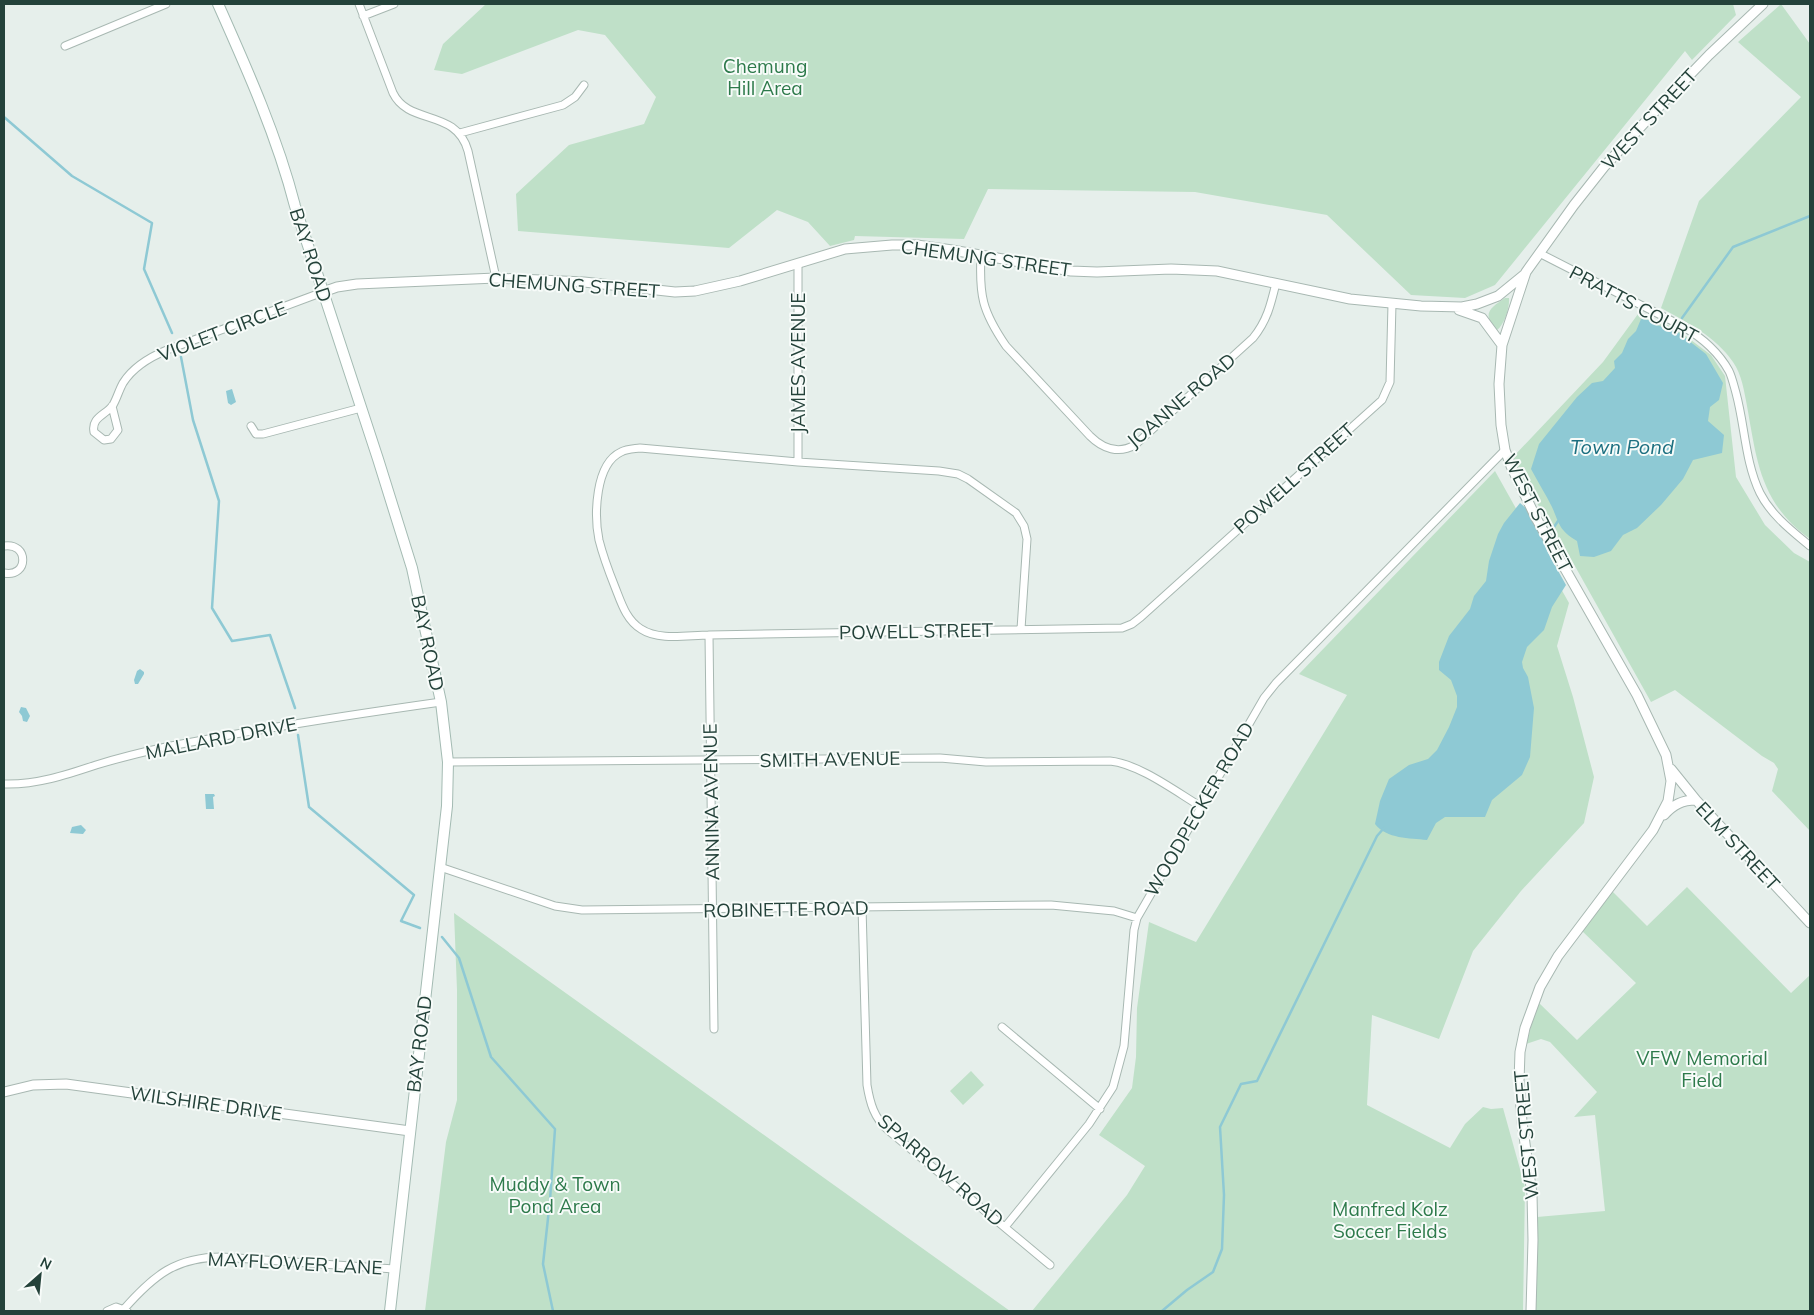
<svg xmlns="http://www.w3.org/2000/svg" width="1814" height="1315" viewBox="0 0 1814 1315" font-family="Mulish,sans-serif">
	<rect width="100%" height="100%" fill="#e6efeb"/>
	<path fill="#bfe0c8" d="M486 4H1733L1736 15 1692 60 1685 51 1495 285 1465 298 1411 295 1327 215 1195 192 988 189 964 239 855 236 854 240 830 246 808 222 777 210 729 248 518 231 516 194 569 145 644 124 656 97 605 35 578 30 462 74 434 70 443 44Z
		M1781 4 1810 44V539C1760 503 1757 461 1747 406 1744 391 1742 375 1733 362 1715 336 1688 323 1661 308L1699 201 1801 97 1738 42Z
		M1505 298H1509C1510 307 1504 325 1497 330 1481 314 1490 308 1505 298Z
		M1638 314 1675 328 1711 355 1725 376 1736 477 1765 525 1794 553 1810 562V831L1772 791 1778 769 1774 763 1762 756 1675 690 1651 702 1571 559 1515 467 1513 457 1603 362Z
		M1495 471 1569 603 1557 646 1573 697 1594 777 1584 823 1521 891 1473 951 1439 1039 1372 1015 1367 1105 1450 1148 1465 1124 1483 1107 1491 1109 1503 1108 1525 1187 1523 1311H1032L1127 1195 1145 1166 1099 1135 1132 1088 1136 1057 1137 1008 1149 922 1196 942 1347 695 1299 674Z
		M1687 887 1791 993 1810 975V1311H1535L1537 1217 1605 1211 1595 1115 1574 1117 1597 1092 1550 1042 1541 1039 1526 1044 1538 1002 1577 1040 1636 983 1581 930 1612 891 1647 926Z
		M454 913 1010 1311H425L446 1142 457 1100V990Z
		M971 1071 984 1085 963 1105 950 1091Z"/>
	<path fill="#8ec9d4" d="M1641 319 1649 320 1656 325 1675 330 1706 354 1723 383 1719 400 1710 407 1708 421 1724 435 1722 453 1693 460 1683 479 1661 505 1637 528 1623 535 1611 551 1594 557 1580 556 1577 541C1559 530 1560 525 1552 507 1546 495 1538 482 1531 469L1539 444 1577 397 1592 383 1603 381 1615 368 1614 361 1622 353 1628 339 1636 331Z
		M232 389 236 402 231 405 228 403 226 391Z
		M1520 503 1527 509 1543 535 1547 551 1566 585 1552 607 1544 630 1527 647 1522 662 1523 668 1528 677 1534 708 1530 757 1522 775 1492 800 1485 817H1445L1436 823 1427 840C1409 838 1387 839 1375 824L1380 801 1389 779 1409 765 1428 759 1437 750 1449 727 1457 707V696L1451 680 1439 670V662L1449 636 1470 609 1474 596 1486 581 1489 561 1498 534 1504 523Z
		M140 669 144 672V674L138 684H135L134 680 137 671Z
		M21 707 26 708 30 716 27 722 23 721 22 716 19 712Z
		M205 794H214L215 796 213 797 214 809H206Z
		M81 825 86 830 83 834 70 833 72 827Z"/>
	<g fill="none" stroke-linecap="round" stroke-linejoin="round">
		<path stroke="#8ec9d4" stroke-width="2.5" d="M4 117 72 176 152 223 144 269 172 333
			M1682 318 1733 247 1810 216
			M181 357 193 420 219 501 212 608 232 641 270 635 295 708
			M1552 530 1558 521
			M298 735 309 807 414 895 401 921 420 928
			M442 937 459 958 491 1057 555 1129 550 1200 543 1264 553 1311
			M1162 1311 1187 1290 1213 1272 1222 1249 1224 1195 1220 1127 1241 1084 1257 1081 1377 836 1384 828"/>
		<g stroke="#a8b8b2" stroke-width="9">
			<path id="minor" d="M359 4 393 93C409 126 456 108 468 151L496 278
				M363 16 394 4
				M65 46 166 4
				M460 133 563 105 575 97 584 85
				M1539 253 1682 326C1701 337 1718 351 1729 371 1732 377 1734 386 1736 393 1745 426 1745 462 1760 493 1771 515 1792 531 1810 546
				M981 255C979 295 982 311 1006 346L1090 436C1103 449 1119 454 1135 445L1253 338C1267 321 1271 304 1276 283
				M112 406 118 430 111 439 104 440 94 432C91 417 106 415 113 405 117 398 119 390 123 383 133 367 150 357 167 350L323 292
				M251 426 256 434H263L361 408
				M798 462V264
				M4 546C29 542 29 578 4 573
				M1021 629 1027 539 1024 526 1016 513 968 479 958 474 939 471 798 462 640 448C633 449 627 449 621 452 595 464 594 515 599 540 603 556 609 572 615 587 621 602 626 620 641 629 659 641 688 635 709 635L1122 628 1132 624 1141 617 1382 400 1390 382 1392 304
				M709 635 714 1029
				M448 762 940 758 986 762 1110 761C1139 764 1175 791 1200 806
				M4 784C36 785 66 775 96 765 119 758 143 752 166 747 257 729 349 715 441 702
				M440 867 555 906 582 910 1051 905 1114 911 1137 918
				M862 907 867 1085C870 1103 874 1118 888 1130L1050 1265
				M1002 1027 1100 1109
				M1005 1227 1089 1124 1113 1087 1124 1046 1134 930 1137 918 1264 698 1276 683 1505 450
				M124 1309C154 1275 176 1257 222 1257L394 1269
				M107 1311 116 1307 127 1311"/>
		</g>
		<g stroke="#a8b8b2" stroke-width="11">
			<path id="tertiary" d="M323 292 337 287 357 284 496 278 584 282 675 292 695 291 740 281 845 249 892 245H917L952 250 1071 271 1097 272 1171 269 1217 271 1350 299 1421 306 1462 307 1477 304 1498 296 1525 274
				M1459 310 1482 318 1502 345
				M1671 769 1696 800 1810 923
				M1664 815C1673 805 1682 800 1696 800
				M4 1092 33 1085 66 1084 410 1131
				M1531 1311 1533 1240 1532 1194 1522 1122 1519 1081 1520 1052 1525 1028 1540 987 1558 956 1653 830 1668 801 1671 781 1666 755 1637 695 1536 518 1511 466 1505 450 1501 425 1499 384 1502 345 1526 272 1574 205 1604 167 1658 108 1709 55 1763 4"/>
		</g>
		<g stroke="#a4bbb3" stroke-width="12">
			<path id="secondary" d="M218 4C247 69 277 136 295 206L378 459 412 568 441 702 448 762 447 806 390 1311"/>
		</g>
		<use href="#minor" stroke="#fff" stroke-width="7"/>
		<use href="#tertiary" stroke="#fff" stroke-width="9"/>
		<use href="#secondary" stroke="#fff" stroke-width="10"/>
	</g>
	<g text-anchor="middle" stroke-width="4" stroke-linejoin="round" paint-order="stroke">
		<g font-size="19" fill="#2d7a4b" stroke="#f7fbf9">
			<text x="765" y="73">Chemung<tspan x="765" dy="22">Hill Area</tspan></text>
			<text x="1702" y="1065">VFW Memorial<tspan x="1702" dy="22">Field</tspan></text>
			<text x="555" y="1191">Muddy &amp; Town<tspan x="555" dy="22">Pond Area</tspan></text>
			<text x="1390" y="1216">Manfred Kolz<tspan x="1390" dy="22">Soccer Fields</tspan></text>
		</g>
		<g font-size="19" fill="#24423a" stroke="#f7fbf9">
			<text transform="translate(1649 119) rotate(-47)" y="7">WEST STREET</text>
			<text transform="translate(311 255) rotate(72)" y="7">BAY ROAD</text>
			<text transform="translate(986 258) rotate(8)" y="7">CHEMUNG STREET</text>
			<text transform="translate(574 285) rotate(4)" y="7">CHEMUNG STREET</text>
			<text transform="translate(1634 304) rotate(28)" y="7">PRATTS COURT</text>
			<text transform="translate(222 331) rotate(-21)" y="7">VIOLET CIRCLE</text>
			<text transform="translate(798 363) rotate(-90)" y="7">JAMES AVENUE</text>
			<text transform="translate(1181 400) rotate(-40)" y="7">JOANNE ROAD</text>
			<text transform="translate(1294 478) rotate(-42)" y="7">POWELL STREET</text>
			<text transform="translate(1538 513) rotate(63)" y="7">WEST STREET</text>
			<text transform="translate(916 631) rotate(-1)" y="7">POWELL STREET</text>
			<text transform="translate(428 643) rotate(78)" y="7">BAY ROAD</text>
			<text transform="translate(221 738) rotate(-11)" y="7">MALLARD DRIVE</text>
			<text transform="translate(830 759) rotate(-1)" y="7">SMITH AVENUE</text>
			<text transform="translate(711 802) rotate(-91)" y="7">ANNINA AVENUE</text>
			<text transform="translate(1199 809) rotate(-60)" y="7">WOODPECKER ROAD</text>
			<text transform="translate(1738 846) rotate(47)" y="7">ELM STREET</text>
			<text transform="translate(786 909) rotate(-1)" y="7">ROBINETTE ROAD</text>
			<text transform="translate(419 1044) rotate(-83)" y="7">BAY ROAD</text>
			<text transform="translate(206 1103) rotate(8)" y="7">WILSHIRE DRIVE</text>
			<text transform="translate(1526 1135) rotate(-95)" y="7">WEST STREET</text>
			<text transform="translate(941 1170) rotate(41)" y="7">SPARROW ROAD</text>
			<text transform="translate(295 1263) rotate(3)" y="7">MAYFLOWER LANE</text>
		</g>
		<g font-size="20" font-style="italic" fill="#1c6f80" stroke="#f7fbf9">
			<text x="1622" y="454">Town Pond</text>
		</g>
	</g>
	<rect width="1814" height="1315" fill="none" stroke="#24423a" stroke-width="10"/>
	<g transform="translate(40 1275) rotate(27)" stroke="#f7fbf9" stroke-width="4" paint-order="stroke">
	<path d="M0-4L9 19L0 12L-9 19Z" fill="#24423a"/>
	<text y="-8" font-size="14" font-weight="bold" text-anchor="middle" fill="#24423a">N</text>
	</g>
</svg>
